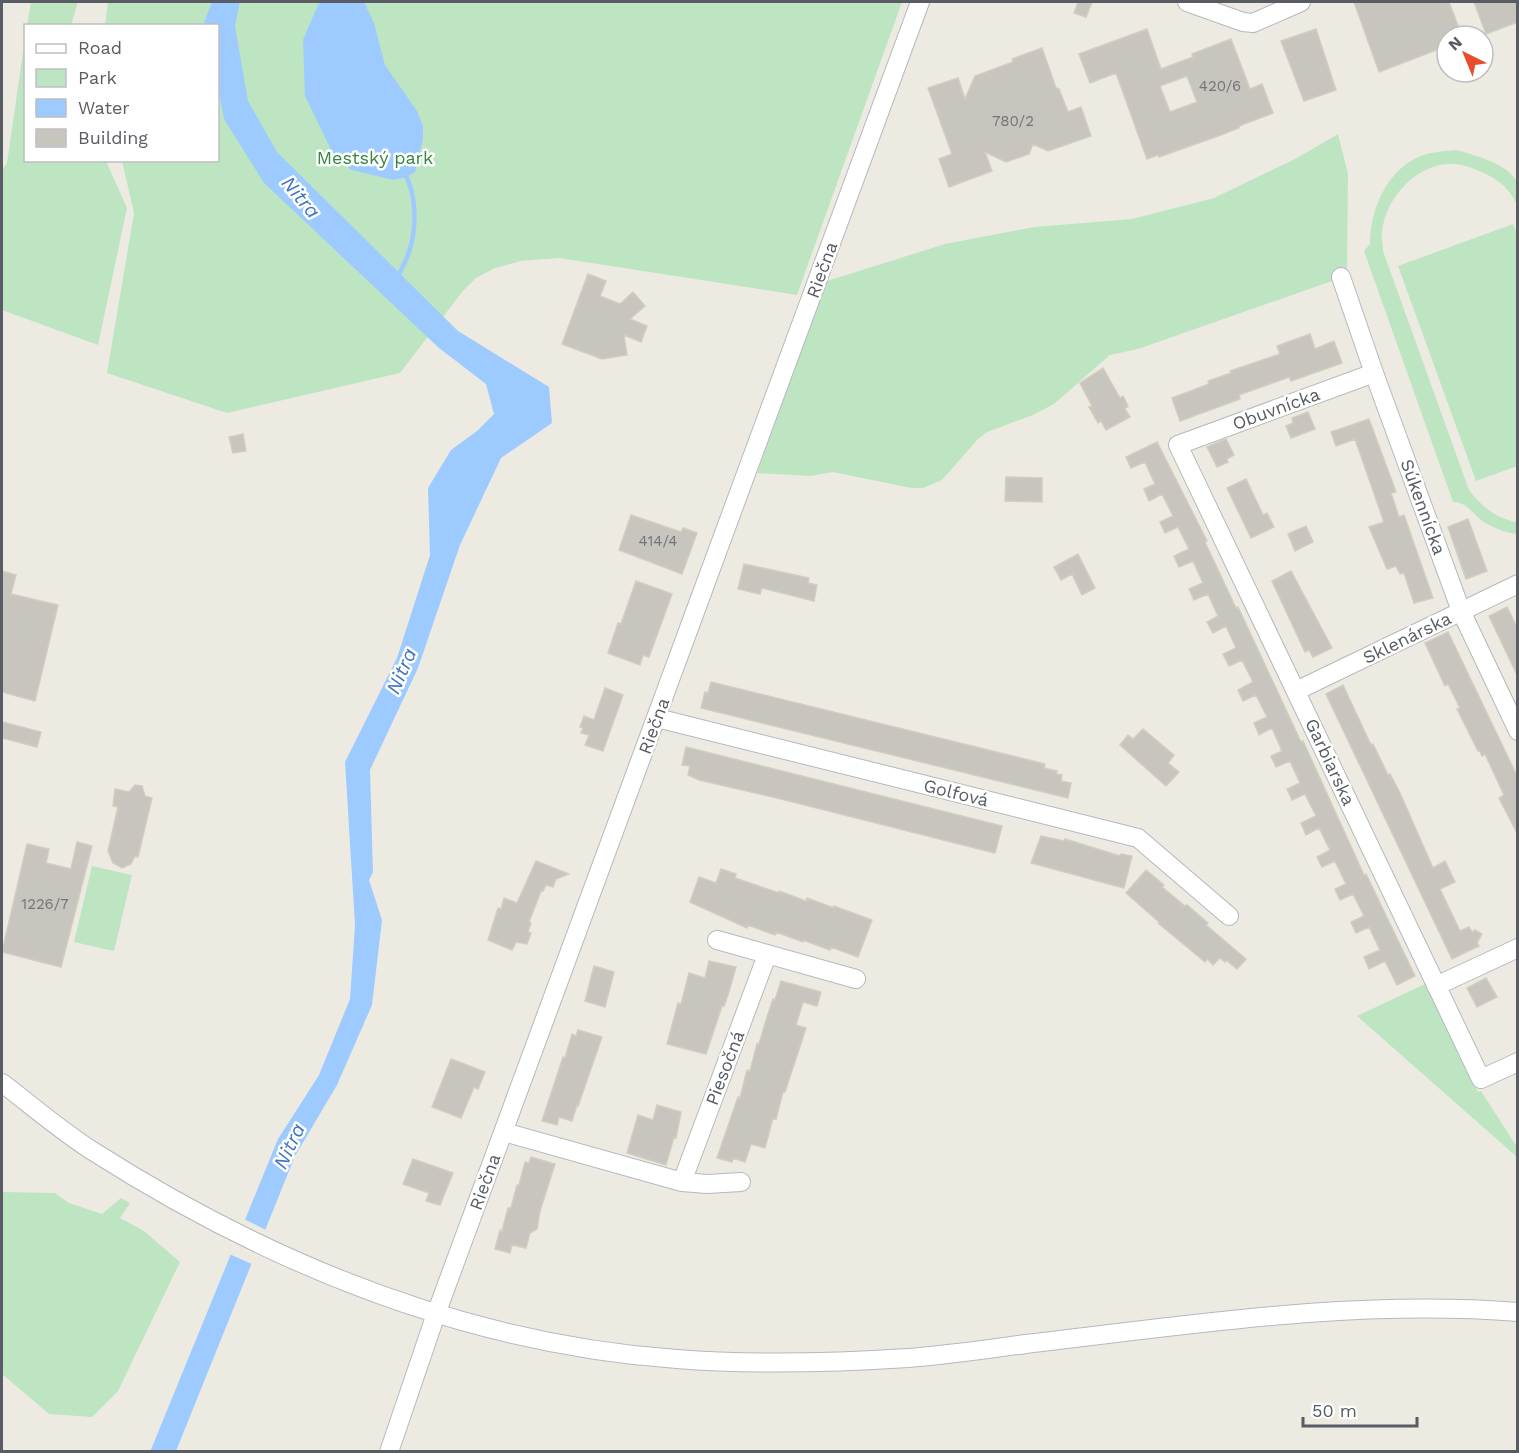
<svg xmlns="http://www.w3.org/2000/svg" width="1519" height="1453" viewBox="0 0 1519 1453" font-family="'Work Sans',sans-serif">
	<rect width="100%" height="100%" fill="#edebe1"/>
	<path fill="#bde5c1" d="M31 2H78L71 25H27Z
		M108 2H902L797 295 559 258 521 261 495 268 476 278 462 292 400 373 227 413 107 373 134 213 122 161 218 160V26H105Z
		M25 38 26 160 106 161 127 208 98 345 2 310V263L3 259 2 255V170L7 163Z
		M1338 134 1348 174 1347 270 1332 281 1138 349 1110 355 1054 404 1033 415 987 432 978 439 942 480 923 488H911L833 472 810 476 757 473 827 281 945 244 1034 227 1132 219 1214 198 1297 158Z
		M1457 150C1473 155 1509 164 1517 182 1519 188 1518 199 1517 206 1512 191 1500 181 1486 174 1477 170 1466 165 1456 164 1419 161 1385 197 1382 233 1381 239 1383 245 1383 251L1469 490C1482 507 1497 519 1517 522V534C1506 533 1495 528 1485 523 1472 514 1469 503 1453 502L1364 251 1370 244C1370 211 1385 174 1416 158 1428 152 1443 151 1457 150Z
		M1513 224 1518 236 1517 466 1476 481 1398 266Z
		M92 866 132 875 114 951 74 942Z
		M1427 983 1478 1092 1481 1091 1517 1147V1157L1357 1016Z
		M2 1192 55 1193 69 1203 102 1214 121 1198 130 1203 120 1218 144 1231 180 1262 118 1391 92 1417 49 1414 2 1374Z"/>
	<path fill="#9ecbff" d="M212 2H240L235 26 248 101 277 152 458 331 549 387 552 423 501 458 460 545 418 668 370 770 373 872 369 880 382 920 372 1005 337 1085 295 1156 176 1451 150 1452 278 1139 319 1075 350 999 355 925 345 762 397 658 430 555 428 488 451 450 477 431 494 414 486 384 439 348 264 183 224 119 218 88V26L205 25 204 22Z
		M321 2H364L374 23 385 65 417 111 423 126V139L415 172 407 177 393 180 352 170 340 162 331 150 305 96 303 40 318 5Z"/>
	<path fill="#edebe1" d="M242 1218 268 1231 254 1265 227 1253Z"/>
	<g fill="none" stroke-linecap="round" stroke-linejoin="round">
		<path stroke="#9ecbff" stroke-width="4.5" d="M397 278C401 270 406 261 409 252 417 228 417 194 404 172"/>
	</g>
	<path fill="#c7c5be" stroke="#d1cdbf" stroke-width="1.5" fill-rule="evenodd" d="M1078 2H1092L1086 17 1074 13Z
		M1354 2H1449L1462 36H1447V46L1379 72Z
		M1474 2H1518V22L1486 34Z
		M1147 29 1161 69 1193 57 1192 54 1231 39 1250 89 1262 84 1273 113 1239 126V128L1218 136 1159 157 1158 155 1147 159 1116 73 1090 83 1079 54ZM1187 76 1197 102 1170 112 1160 86Z
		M1316 29 1336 90 1304 101 1281 41Z
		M1042 48 1056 88 1059 89 1068 112 1081 107 1091 136 1048 151 1033 144 1029 154 1006 162 985 152 992 171 949 187 939 159 952 154 928 88 958 78 965 99 975 76 1013 62 1012 59Z
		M588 274 606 281 600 296 620 304 633 292 645 306 630 319 647 326 641 342 624 335 627 355 602 359 562 344Z
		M1310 334 1315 349 1334 341 1342 363 1291 381 1289 377 1239 395 1240 399 1180 421 1172 398 1209 384 1208 381 1231 373 1230 371 1280 354 1277 346Z
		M1103 368 1120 398 1123 396 1128 406 1125 409 1130 417 1106 430 1101 421 1098 423 1089 407 1092 406 1080 383Z
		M1308 412 1315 429 1291 438 1286 426 1293 423 1292 418Z
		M1369 419 1396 492 1391 493 1399 517 1404 515 1433 598 1414 603 1404 573 1400 574 1396 566 1387 569 1369 527 1384 522 1355 439 1336 446 1331 432Z
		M243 434 246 451 233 453 229 437Z
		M1226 439 1234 455 1227 459 1228 462 1217 467 1207 447Z
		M1157 442 1207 541 1205 542 1236 608 1238 607 1301 742 1303 741 1364 875 1366 874 1415 976 1397 985 1385 961 1369 969 1364 957 1380 950 1369 927 1356 933 1351 922 1364 916 1353 894 1340 900 1335 889 1346 884 1335 861 1322 867 1317 857 1330 850 1319 828 1306 835 1301 823 1316 816 1305 794 1292 800 1287 789 1300 783 1290 761 1276 767 1271 756 1282 751 1272 728 1259 735 1254 723 1267 717 1256 695 1243 701 1238 690 1253 682 1242 660 1229 666 1223 654 1236 648 1226 626 1213 633 1207 622 1218 616 1208 594 1194 600 1189 589 1203 583 1193 561 1179 567 1174 556 1189 549 1178 527 1165 533 1160 522 1173 516 1162 494 1149 501 1144 489 1155 484 1145 462 1131 468 1126 457Z
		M1006 477 1042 478V502L1005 501Z
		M1246 479 1263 515 1267 513 1274 527 1251 538 1227 488Z
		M631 515 681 532 683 528 697 533 682 574 619 550Z
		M1468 519 1487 571 1466 579 1448 527Z
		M1306 526 1313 542 1295 551 1288 534Z
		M1078 554 1095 588 1082 595 1072 574 1061 580 1054 567Z
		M744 564 809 578 808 583 817 585 814 601 762 588 760 594 738 589Z
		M2 571 16 575 11 594 58 605 35 701 2 692Z
		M1291 571 1332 648 1313 657 1309 650 1305 652 1272 581Z
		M636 581 672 594 649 657 643 655 640 665 608 653 618 623 621 624Z
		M1507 607 1518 629V677L1489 616Z
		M1448 632 1518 778V835L1499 798 1504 795 1485 754 1482 756 1480 751H1478L1457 709 1460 708 1448 684 1445 686 1425 643Z
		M711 682 1045 764 1044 768 1057 771 1056 774 1062 775 1061 781 1071 783 1068 798 701 708 705 692 708 693Z
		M1343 685 1371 745 1373 744 1388 775 1390 774 1400 793 1433 868 1445 861 1455 882 1440 889 1460 931 1469 927 1472 932 1475 930 1482 934 1477 943 1479 946 1452 959 1326 694Z
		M605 688 623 695 603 751 585 745 589 735 581 733 583 728 580 727 584 716 594 720Z
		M2 722 41 732 37 747 2 738Z
		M1143 729 1174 755 1168 763 1179 772 1166 786 1120 745 1128 735 1133 739Z
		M686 747 1002 826 995 853 781 799 699 780 688 775 690 766 682 765Z
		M135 785 142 786 145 796 152 798 138 857 135 856 131 864 122 868 113 863 108 851 118 807 113 806 115 789 129 792Z
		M1041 836 1064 841 1065 839 1120 856 1121 854 1132 856 1124 888 1031 863Z
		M77 842 92 846 61 967 2 952 27 844 49 849 46 863 71 869Z
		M536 861 569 874 556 879 553 887 546 885 543 891H541L529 922 531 923 528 932 531 933 527 944 516 942 512 950 488 940 498 908 501 909 504 898 517 903Z
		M721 869 736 874 735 878 779 893V891L806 901 807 898 834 908V906L872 920 858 957 831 947 830 950 803 940V942L776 932 775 935 748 925 747 928 690 902 699 877 716 883Z
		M1146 870 1164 885 1162 887 1185 906 1187 905 1208 923 1206 925 1246 959 1237 969 1226 960 1225 962 1220 958 1213 965 1207 959 1205 962 1158 923 1159 922 1126 893Z
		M709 961 736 967 728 995 724 1006H722L706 1054 667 1044 678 1003 681 1004 689 973 705 978Z
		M594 966 614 972 605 1007 585 1001Z
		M1486 978 1497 997 1477 1007 1467 988Z
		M781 981 821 992 817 1006 803 1002 796 1025 806 1028 785 1092H783L776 1119 773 1118 765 1148 751 1144 745 1162 733 1158 732 1162 717 1158 738 1097 740 1098 747 1070 750 1071 757 1044H759L767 1017 773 999 775 1000Z
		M578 1030 602 1037 578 1106 577 1105 572 1121 559 1117 557 1125 542 1121 563 1057 565 1058 572 1034 576 1036Z
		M451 1059 485 1072 478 1089 474 1087 461 1118 432 1107Z
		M657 1105 681 1112 676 1138 674 1137 666 1165 627 1153 638 1115 653 1120Z
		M531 1157 555 1164 540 1211 537 1229 530 1233 526 1248 512 1245 510 1253 495 1249 500 1230 502 1231 508 1208H511L517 1185H519L525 1162 529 1163Z
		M413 1159 453 1173 440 1205 426 1201 429 1193 403 1184Z"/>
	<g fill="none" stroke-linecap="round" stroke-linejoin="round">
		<g stroke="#b6b8be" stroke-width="20">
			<path id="street" d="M1187 2 1243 22 1253 23 1301 2
				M1341 277 1374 373 1461 611 1518 731
				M1374 373 1178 445 1481 1079 1518 1062
				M1296 691 1518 584
				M657 718 1138 838 1229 916
				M717 940 856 979
				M1436 986 1518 948
				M2 1083C31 1105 60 1130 91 1150 268 1263 466 1344 677 1359 754 1365 831 1363 908 1358 947 1355 987 1349 1026 1344 1189 1325 1353 1299 1518 1312
				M504 1132 682 1182 767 955
				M682 1182 707 1184 741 1182
				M389 1452 436 1314 920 2"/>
		</g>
		<use href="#street" stroke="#fff" stroke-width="18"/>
	</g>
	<g text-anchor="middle" stroke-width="5" stroke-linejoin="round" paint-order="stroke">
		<g font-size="15" fill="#747679">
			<text x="1220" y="91">420/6</text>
			<text x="1013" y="126">780/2</text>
			<text x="658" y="546">414/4</text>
			<text x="45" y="909">1226/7</text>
		</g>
		<g font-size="18" fill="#358641" stroke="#fff">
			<text x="375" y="164">Mestský park</text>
		</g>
		<g font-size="18" fill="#595c62" stroke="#fff">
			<text transform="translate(822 270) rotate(-70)" y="6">Riečna</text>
			<text transform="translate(1276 409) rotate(-20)" y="6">Obuvnícka</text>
			<text transform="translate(1423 507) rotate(70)" y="6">Súkennícka</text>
			<text transform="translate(1407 638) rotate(-26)" y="6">Sklenárska</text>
			<text transform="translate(654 726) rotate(-70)" y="6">Riečna</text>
			<text transform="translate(1330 762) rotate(65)" y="6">Garbiarska</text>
			<text transform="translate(956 793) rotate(14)" y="6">Golfová</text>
			<text transform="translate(725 1068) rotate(-69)" y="6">Piesočná</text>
			<text transform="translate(485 1182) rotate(-70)" y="6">Riečna</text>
		</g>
		<g font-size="20" font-style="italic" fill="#4173c2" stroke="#fff">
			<text transform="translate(301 197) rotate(50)" y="7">Nitra</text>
			<text transform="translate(401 671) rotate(-67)" y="7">Nitra</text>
			<text transform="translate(289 1146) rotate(-65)" y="7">Nitra</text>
		</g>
	</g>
	<rect width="1519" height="1453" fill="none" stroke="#595c62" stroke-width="6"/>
	<rect x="24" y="24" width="195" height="138" fill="#ffffff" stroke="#bdbec0" stroke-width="1.5"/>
	<rect x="36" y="44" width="30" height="9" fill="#ffffff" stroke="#bdbec0" stroke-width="1.5"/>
	<text x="78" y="54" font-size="18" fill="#595c62">Road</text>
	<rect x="36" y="69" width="30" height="18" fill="#bde5c1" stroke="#bdbec0" stroke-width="1.5"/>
	<text x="78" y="84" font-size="18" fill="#595c62">Park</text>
	<rect x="36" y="99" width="30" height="18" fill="#9ecbff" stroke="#bdbec0" stroke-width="1.5"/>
	<text x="78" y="114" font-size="18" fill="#595c62">Water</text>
	<rect x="36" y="129" width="30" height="18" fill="#c7c5be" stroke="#bdbec0" stroke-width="1.5"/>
	<text x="78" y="144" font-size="18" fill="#595c62">Building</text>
	<g transform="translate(1465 54) rotate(317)"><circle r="28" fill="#ffffff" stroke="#bdbec0" stroke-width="1.5"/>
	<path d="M0-4.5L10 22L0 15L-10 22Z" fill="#e94c2a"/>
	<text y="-9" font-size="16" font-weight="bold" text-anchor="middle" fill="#595c62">N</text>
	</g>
	<path d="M1303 1417v9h114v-9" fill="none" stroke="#595c62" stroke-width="3"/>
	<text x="1312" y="1417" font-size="18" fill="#595c62" stroke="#ffffff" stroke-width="4.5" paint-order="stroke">50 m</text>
</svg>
